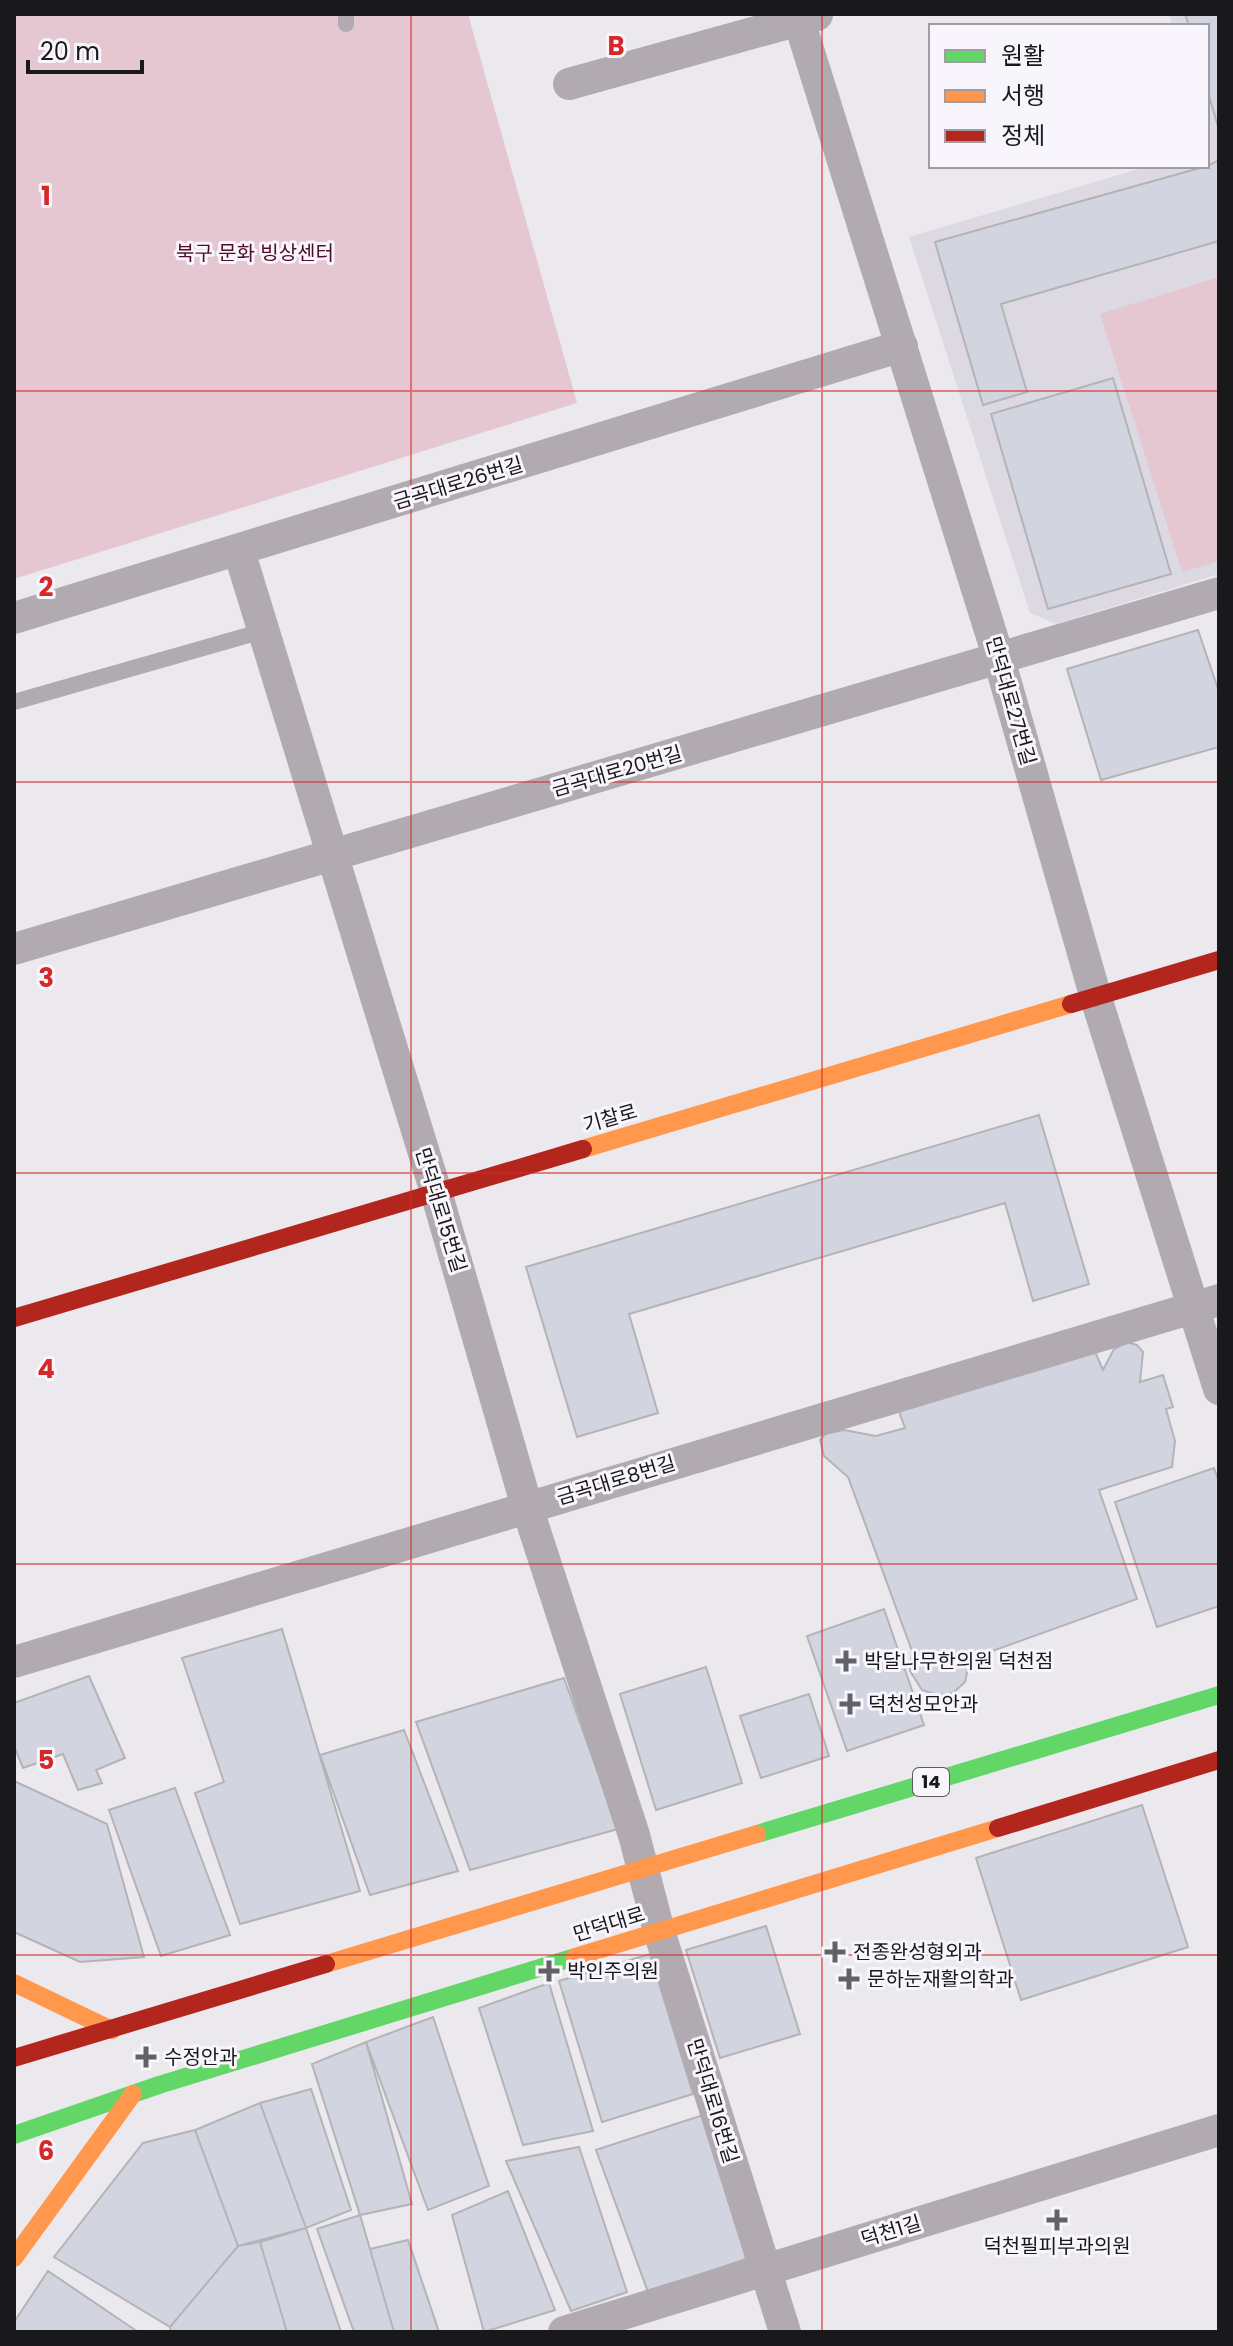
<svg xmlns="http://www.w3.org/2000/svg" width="1233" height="2346" viewBox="0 0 1233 2346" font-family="Poppins,'Noto Sans KR',sans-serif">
	<rect width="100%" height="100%" fill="#ebe9ee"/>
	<path fill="#ddd9e3" d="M1169 14H1219V574L1056 624 1030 613 909 237 1149 166H1207V26H1172Z"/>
	<path fill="#e4c7d1" d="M14 14H468L577 403 14 579Z
		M1219 277V561L1182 572 1100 314Z"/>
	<path fill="#d2d4df" stroke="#b4b3b6" stroke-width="2" d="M1185 14H1219V130L1207 89V26H1189Z
		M1219 160V241L1001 304 1027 392 983 405 935 242 1207 166Z
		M1113 378 1171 574 1048 609 991 414Z
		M1198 630 1219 692V747L1101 780 1067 669Z
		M1039 1115 1089 1284 1033 1301 1005 1203 629 1314 658 1413 577 1437 526 1267Z
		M1127 1342 1137 1345 1143 1352 1140 1382 1163 1375 1173 1407 1166 1409 1175 1441 1172 1467 1099 1490 1137 1599 970 1659 965 1682 953 1693 937 1695 922 1690 910 1671 912 1651 848 1477 824 1456 820 1440 825 1434 844 1430 876 1436 905 1428 897 1406 1093 1347 1103 1370 1114 1349Z
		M1214 1468 1219 1482V1606L1157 1627 1115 1502Z
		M884 1609 924 1725 847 1751 807 1636Z
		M282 1629 360 1891 240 1924 195 1793 224 1782 182 1658Z
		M706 1667 742 1783 656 1810 620 1694Z
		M89 1676 125 1758 96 1770 102 1783 78 1790 63 1754 23 1768 14 1746V1703Z
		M564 1678 618 1829 470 1870 416 1722Z
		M809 1694 829 1756 761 1778 740 1716Z
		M404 1730 458 1871 370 1895 320 1755Z
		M14 1781 107 1824 144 1957 80 1962 14 1932Z
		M175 1788 230 1935 161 1956 109 1810Z
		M1142 1805 1188 1947 1021 2000 976 1858Z
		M766 1926 800 2034 720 2058 686 1950Z
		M650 1954 693 2094 602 2122 559 1981Z
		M549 1983 593 2131 523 2145 479 2008Z
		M433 2017 489 2186 428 2210 366 2042Z
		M366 2042 412 2204 360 2215 312 2064Z
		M311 2089 351 2210 306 2228 260 2103Z
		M260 2103 306 2228 238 2246 195 2130Z
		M703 2115 748 2255 743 2260 648 2292 596 2150Z
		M195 2130 238 2246 170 2327 54 2257 143 2143Z
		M579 2147 627 2292 571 2311 506 2161Z
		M508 2191 555 2310 484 2332 452 2215Z
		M360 2215 370 2249 394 2332H354L317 2229Z
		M306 2228 341 2332H287L260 2242Z
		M408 2240 439 2332H394L370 2249Z
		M260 2242 287 2332H171L170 2327 238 2246Z
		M48 2271 138 2332H14V2322Z"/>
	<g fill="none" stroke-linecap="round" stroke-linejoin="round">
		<path stroke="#b1aab1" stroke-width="16" d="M346 14V24
			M14 702 263 631"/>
		<path stroke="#b1aab1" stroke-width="32" d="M797 14 999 659 1096 998 1219 1389
			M569 84 817 15
			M239 551 436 1192 527 1507 634 1835 659 1931 785 2332
			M14 618 902 346
			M14 949 1219 593
			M14 1662 1219 1300
			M564 2332 1219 2130"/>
		<path stroke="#63d668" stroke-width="18" d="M757 1834 1219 1695
			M14 2135 159 2085 575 1957"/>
		<path stroke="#ff974d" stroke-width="18" d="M583 1149 1071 1004
			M575 1957 998 1828
			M326 1964 757 1834
			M14 1983 112 2030
			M14 2258 133 2094"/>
		<path stroke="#b3261e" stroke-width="18" d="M1071 1004 1219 960
			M14 1318 583 1149
			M998 1828 1219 1760
			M14 2058 326 1964"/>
	</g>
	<path fill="none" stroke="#d62828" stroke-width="2" stroke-opacity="0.55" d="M411 14V2332M822 14V2332M14 391H1219M14 782H1219M14 1173H1219M14 1564H1219M14 1955H1219"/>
	<g fill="#626165" stroke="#f8f5fd" stroke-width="3">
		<path d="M842 1649h8v8h8v8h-8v8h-8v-8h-8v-8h8z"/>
		<path d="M846 1692h8v8h8v8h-8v8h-8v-8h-8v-8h8z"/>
		<path d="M831 1940h8v8h8v8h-8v8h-8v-8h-8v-8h8z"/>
		<path d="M545 1959h8v8h8v8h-8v8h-8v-8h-8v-8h8z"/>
		<path d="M845 1967h8v8h8v8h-8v8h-8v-8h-8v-8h8z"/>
		<path d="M142 2045h8v8h8v8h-8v8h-8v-8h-8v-8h8z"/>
		<path d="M1053 2208h8v8h8v8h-8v8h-8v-8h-8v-8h8z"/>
	</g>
	<g text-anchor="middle" stroke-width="6" stroke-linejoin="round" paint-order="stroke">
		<rect fill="#f8f5fd" stroke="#5c5a5f" stroke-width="2" x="913" y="1768" width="36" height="28" rx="6"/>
		<g font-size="18" font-weight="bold" fill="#19181b">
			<text x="931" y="1788">14</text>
		</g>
		<g font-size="20" fill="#4f0e29" stroke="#f8f5fd">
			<text x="255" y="260">북구 문화 빙상센터</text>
		</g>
		<g font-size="20" fill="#19181b" stroke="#f8f5fd">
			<text transform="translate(458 483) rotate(-17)" y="7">금곡대로26번길</text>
			<text transform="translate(1011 701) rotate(74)" y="7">만덕대로27번길</text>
			<text transform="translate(617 771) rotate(-16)" y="7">금곡대로20번길</text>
			<text transform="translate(610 1118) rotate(-16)" y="7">기찰로</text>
			<text transform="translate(441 1210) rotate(73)" y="7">만덕대로15번길</text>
			<text transform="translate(616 1480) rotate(-17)" y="7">금곡대로8번길</text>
			<text transform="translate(609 1924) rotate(-17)" y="7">만덕대로</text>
			<text transform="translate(713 2101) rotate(73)" y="7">만덕대로16번길</text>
			<text transform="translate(891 2231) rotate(-17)" y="7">덕천1길</text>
		</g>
		<g font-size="20" fill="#19181b" stroke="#f8f5fd" text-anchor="start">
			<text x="864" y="1668">박달나무한의원 덕천점</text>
			<text x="868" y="1711">덕천성모안과</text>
			<text x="853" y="1959">전종완성형외과</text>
			<text x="567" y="1978">박인주의원</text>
			<text x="867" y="1986">문하눈재활의학과</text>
			<text x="164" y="2064">수정안과</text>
			<text x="1057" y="2253" text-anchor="middle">덕천필피부과의원</text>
		</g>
	</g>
	<g font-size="26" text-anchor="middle" font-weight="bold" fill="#d62828" stroke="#f8f5fd" stroke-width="6" stroke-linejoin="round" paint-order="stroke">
		<text x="616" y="55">B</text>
		<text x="46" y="205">1</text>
		<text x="46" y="596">2</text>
		<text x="46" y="987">3</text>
		<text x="46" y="1378">4</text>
		<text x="46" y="1769">5</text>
		<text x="46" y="2160">6</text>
	</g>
	<rect width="1233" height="2346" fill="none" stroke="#19181b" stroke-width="32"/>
	<rect x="929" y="24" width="280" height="144" fill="#f8f5fd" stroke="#9f9da3" stroke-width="2"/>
	<rect x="945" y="50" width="40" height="12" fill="#63d668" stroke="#9f9da3" stroke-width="2"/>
	<text x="1001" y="64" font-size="24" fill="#19181b">원활</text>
	<rect x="945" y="90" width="40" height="12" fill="#ff974d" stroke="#9f9da3" stroke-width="2"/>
	<text x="1001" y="104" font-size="24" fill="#19181b">서행</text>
	<rect x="945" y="130" width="40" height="12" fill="#b3261e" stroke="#9f9da3" stroke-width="2"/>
	<text x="1001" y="144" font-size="24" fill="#19181b">정체</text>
	<path d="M28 60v12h114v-12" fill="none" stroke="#19181b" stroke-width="4"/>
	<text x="40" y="60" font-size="24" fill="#19181b" stroke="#f8f5fd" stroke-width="6" paint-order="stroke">20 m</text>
</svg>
